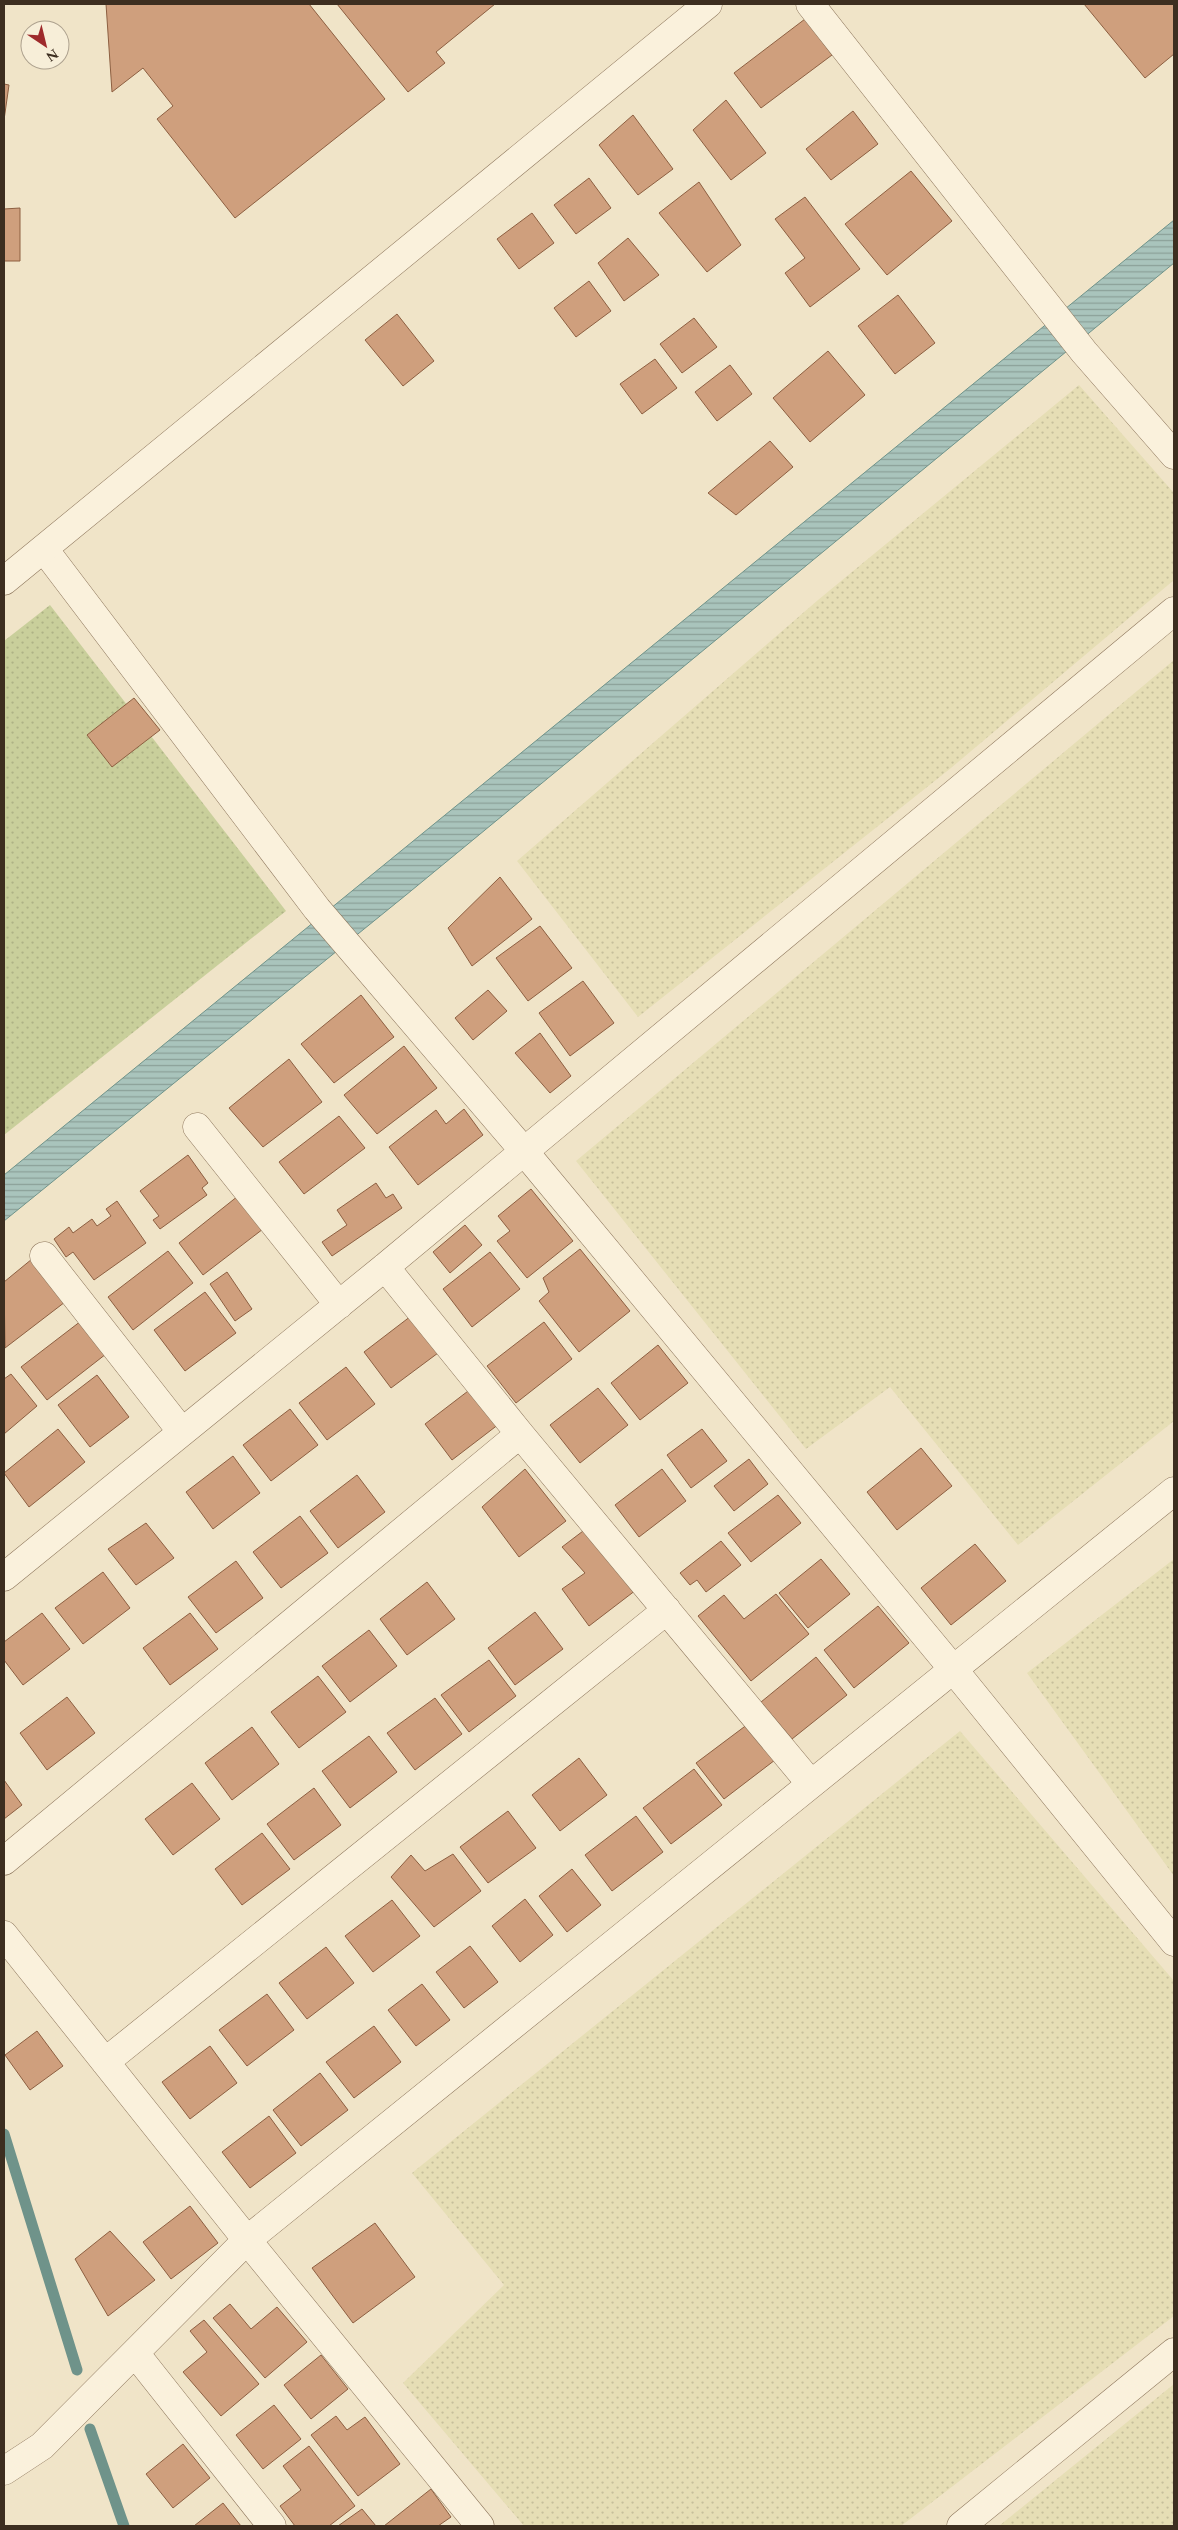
<svg xmlns="http://www.w3.org/2000/svg" width="1178" height="2530" viewBox="0 0 1178 2530" font-family="Spectral,serif">
	<defs>
		<pattern id="farmland-dots" width="8" height="8" patternUnits="userSpaceOnUse" patternTransform="scale(1.25)"><rect width="8" height="8" fill="#e6deb5"/><path d="M2 2h.1M6 6h.1" fill="none" stroke="#c6bf9b" stroke-width="1.8" stroke-linecap="round"/></pattern>
		<pattern id="park-dots" width="8" height="8" patternUnits="userSpaceOnUse" patternTransform="scale(1.25)"><rect width="8" height="8" fill="#c9cf9b"/><path d="M2 2h.1M6 6h.1" fill="none" stroke="#aeb285" stroke-width="1.8" stroke-linecap="round"/></pattern>
		<pattern id="water-rules" width="6" height="5" patternUnits="userSpaceOnUse" patternTransform="scale(1.25)"><rect width="6" height="5" fill="#a9c4bc"/><path d="M0 2.5h6" fill="none" stroke="#8ba098"/></pattern>
	</defs>
	<rect width="100%" height="100%" fill="#f0e4c8"/>
	<path fill="url(#farmland-dots)" d="M1079 385 1174 493V580L951 768 638 1017 517 861 818 600Z
		M1174 660V1421L1018 1545 890 1387 806 1449 576 1161Z
		M1174 1559V1876L1027 1673Z
		M960 1731 1174 1981V2316L901 2526H524L403 2383 504 2285 412 2173Z
		M1174 2384V2526H999Z"/>
	<path fill="url(#park-dots)" d="M50 605 286 911 4 1135V641Z"/>
	<path fill="url(#water-rules)" stroke="#6f938a" d="M1174 220V263L406 895 4 1221V1175Z"/>
	<g fill="none" stroke-linecap="round" stroke-linejoin="round">
		<path stroke="#6f938a" stroke-width="11" d="M4 2134 77 2370
			M90 2429 124 2526"/>
	</g>
	<path fill="#cf9f7d" stroke="#8d5f41" d="M106 4H309L385 99 235 218 157 119 173 106 143 68 112 92Z
		M337 4H495L436 52 445 63 408 92Z
		M1084 4H1174V54L1145 78Z
		M805 19 832 55 761 108 734 73Z
		M4 84 9 85 4 120Z
		M726 100 766 153 731 180 693 130Z
		M853 111 878 144 831 180 806 149Z
		M633 115 673 169 638 195 599 145Z
		M911 171 952 221 887 275 845 224Z
		M589 178 611 208 576 234 554 205Z
		M699 182 741 245 707 272 659 213Z
		M805 197 860 269 810 307 785 273 805 258 775 219Z
		M20 208V261H4V209Z
		M532 213 554 243 519 269 497 239Z
		M628 238 659 275 624 301 598 263Z
		M589 281 611 311 576 337 554 308Z
		M898 295 935 343 895 374 858 326Z
		M397 314 434 361 403 386 365 340Z
		M694 318 717 347 682 373 660 344Z
		M828 351 865 395 810 442 773 398Z
		M655 359 677 388 642 414 620 384Z
		M730 365 752 394 717 421 695 392Z
		M770 441 793 467 736 515 708 493Z
		M134 698 160 730 112 767 87 735Z
		M500 877 532 919 472 966 448 928Z
		M540 926 572 968 528 1001 496 958Z
		M583 981 614 1023 570 1056 539 1013Z
		M488 990 507 1011 473 1040 455 1018Z
		M361 995 394 1037 334 1083 301 1044Z
		M540 1033 571 1076 550 1093 515 1053Z
		M404 1046 437 1088 377 1134 344 1095Z
		M289 1059 322 1102 263 1147 229 1108Z
		M464 1109 483 1135 418 1185 389 1147 436 1110 446 1124Z
		M339 1116 365 1148 304 1194 279 1162Z
		M188 1155 208 1183 202 1188 207 1195 160 1229 153 1220 159 1216 140 1191Z
		M376 1183 386 1198 393 1194 402 1208 332 1256 322 1242 347 1225 337 1210Z
		M531 1189 573 1241 527 1278 497 1241 510 1231 498 1216Z
		M238 1196 263 1229 203 1275 179 1243Z
		M117 1201 146 1243 94 1280 73 1252 66 1257 54 1239 69 1227 73 1233 92 1219 97 1226 111 1216 106 1209Z
		M465 1225 482 1245 450 1273 433 1252Z
		M580 1249 630 1311 579 1352 539 1301 549 1292 543 1278Z
		M168 1251 193 1283 133 1330 108 1297Z
		M490 1252 520 1289 472 1327 443 1289Z
		M32 1259 65 1302 5 1348 4 1282Z
		M227 1272 252 1309 235 1321 210 1284Z
		M205 1292 236 1333 185 1371 154 1330Z
		M411 1316 438 1353 391 1388 364 1352Z
		M81 1321 106 1354 47 1400 21 1367Z
		M544 1322 572 1359 516 1403 487 1366Z
		M658 1345 688 1383 640 1420 611 1383Z
		M346 1367 375 1404 327 1440 299 1403Z
		M11 1374 37 1406 4 1434V1379Z
		M97 1375 129 1417 90 1447 58 1405Z
		M472 1388 499 1424 452 1460 425 1424Z
		M598 1388 628 1425 580 1463 550 1425Z
		M290 1409 318 1445 271 1481 243 1445Z
		M58 1429 85 1462 29 1507 4 1473Z
		M702 1429 727 1461 691 1488 667 1455Z
		M921 1448 952 1486 897 1530 867 1492Z
		M233 1456 260 1493 213 1529 186 1492Z
		M749 1459 768 1484 734 1511 714 1486Z
		M525 1469 566 1521 519 1557 482 1507Z
		M662 1469 686 1501 639 1537 615 1505Z
		M357 1475 385 1512 338 1548 310 1511Z
		M778 1495 801 1523 751 1562 728 1533Z
		M300 1516 328 1553 281 1588 253 1552Z
		M146 1523 174 1558 136 1585 108 1549Z
		M587 1528 636 1590 589 1626 562 1589 585 1573 562 1547Z
		M721 1541 741 1565 706 1592 697 1580 690 1585 680 1573Z
		M975 1544 1006 1581 951 1625 921 1588Z
		M821 1559 850 1594 808 1628 779 1593Z
		M236 1561 263 1598 216 1633 188 1597Z
		M103 1572 130 1608 83 1644 55 1608Z
		M427 1582 455 1619 407 1655 380 1619Z
		M776 1594 809 1634 751 1681 698 1616 724 1595 744 1619Z
		M878 1606 909 1643 854 1688 824 1650Z
		M535 1612 563 1649 515 1685 488 1648Z
		M42 1613 70 1649 23 1685 4 1660V1642Z
		M190 1613 218 1649 170 1685 143 1648Z
		M369 1630 397 1666 350 1702 322 1666Z
		M816 1657 847 1695 792 1739 761 1702Z
		M489 1660 516 1696 469 1732 441 1695Z
		M318 1676 346 1712 299 1748 271 1712Z
		M67 1697 95 1733 47 1770 20 1733Z
		M435 1698 462 1734 415 1770 387 1733Z
		M748 1724 775 1760 724 1799 696 1763Z
		M252 1727 279 1764 232 1800 205 1763Z
		M369 1736 397 1772 350 1808 322 1771Z
		M579 1758 607 1795 560 1831 532 1795Z
		M694 1769 722 1805 671 1844 643 1808Z
		M4 1780 22 1805 4 1819Z
		M192 1783 220 1819 173 1855 145 1819Z
		M314 1788 341 1825 294 1860 267 1824Z
		M508 1811 536 1848 488 1883 460 1847Z
		M636 1816 663 1852 612 1891 585 1855Z
		M262 1833 290 1869 242 1905 215 1869Z
		M453 1854 481 1891 434 1927 391 1877 411 1855 425 1871Z
		M572 1869 601 1905 567 1932 539 1896Z
		M525 1899 553 1935 520 1962 492 1926Z
		M392 1900 420 1936 373 1972 345 1936Z
		M470 1946 498 1982 464 2008 436 1972Z
		M326 1947 354 1983 307 2019 279 1983Z
		M422 1984 450 2020 416 2046 388 2010Z
		M267 1994 294 2030 247 2066 219 2030Z
		M374 2026 401 2062 354 2098 326 2062Z
		M37 2031 63 2066 30 2090 5 2055Z
		M210 2046 237 2083 190 2119 162 2082Z
		M320 2073 348 2110 301 2146 273 2110Z
		M269 2116 296 2153 250 2188 222 2152Z
		M190 2206 218 2243 171 2279 143 2242Z
		M375 2223 415 2277 353 2323 312 2268Z
		M110 2231 155 2280 108 2316 75 2259Z
		M230 2304 251 2329 277 2307 307 2342 265 2378 213 2318Z
		M204 2320 259 2384 221 2416 183 2372 207 2352 190 2331Z
		M321 2355 348 2389 311 2419 284 2385Z
		M274 2405 301 2439 263 2469 236 2435Z
		M336 2416 347 2430 365 2417 400 2464 358 2496 311 2435Z
		M183 2444 210 2478 173 2508 146 2474Z
		M309 2446 355 2506 329 2526H295L280 2506 301 2490 283 2466Z
		M431 2489 451 2517 438 2526H384Z
		M223 2503 241 2526H194Z
		M362 2509 376 2526H338Z"/>
	<g fill="none" stroke-linecap="round" stroke-linejoin="round">
		<g stroke="#8d765c" stroke-width="29">
			<path id="minor" d="M810 4 1084 352 1174 455
				M44 549 317 909 523 1150 953 1669 1174 1942
				M197 1127 339 1305
				M44 1256 182 1432
				M385 1267 520 1434 811 1784
				M4 1577 385 1267 1174 611
				M4 1861 520 1434
				M4 1935 247 2240 480 2526
				M105 2062 667 1610
				M135 2353 272 2526
				M4 2471 42 2446 247 2240 1174 1491
				M961 2526 1174 2352"/>
		</g>
		<g stroke="#8d765c" stroke-width="29">
			<path id="tertiary" d="M4 581 708 4"/>
		</g>
		<use href="#minor" stroke="#faf1dc" stroke-width="28"/>
		<use href="#tertiary" stroke="#faf1dc" stroke-width="28"/>
	</g>
	<rect width="1178" height="2530" fill="none" stroke="#3d2e20" stroke-width="10"/>
	<g transform="translate(45 45) rotate(145)"><circle r="24" fill="#f7eed8" stroke="#ada18e"/>
	<path d="M0-4L9 19L0 12L-9 19Z" fill="#9e2a2b"/>
	<text y="-8" font-size="14" font-weight="bold" text-anchor="middle" fill="#3d2e20">N</text>
	</g>
</svg>
